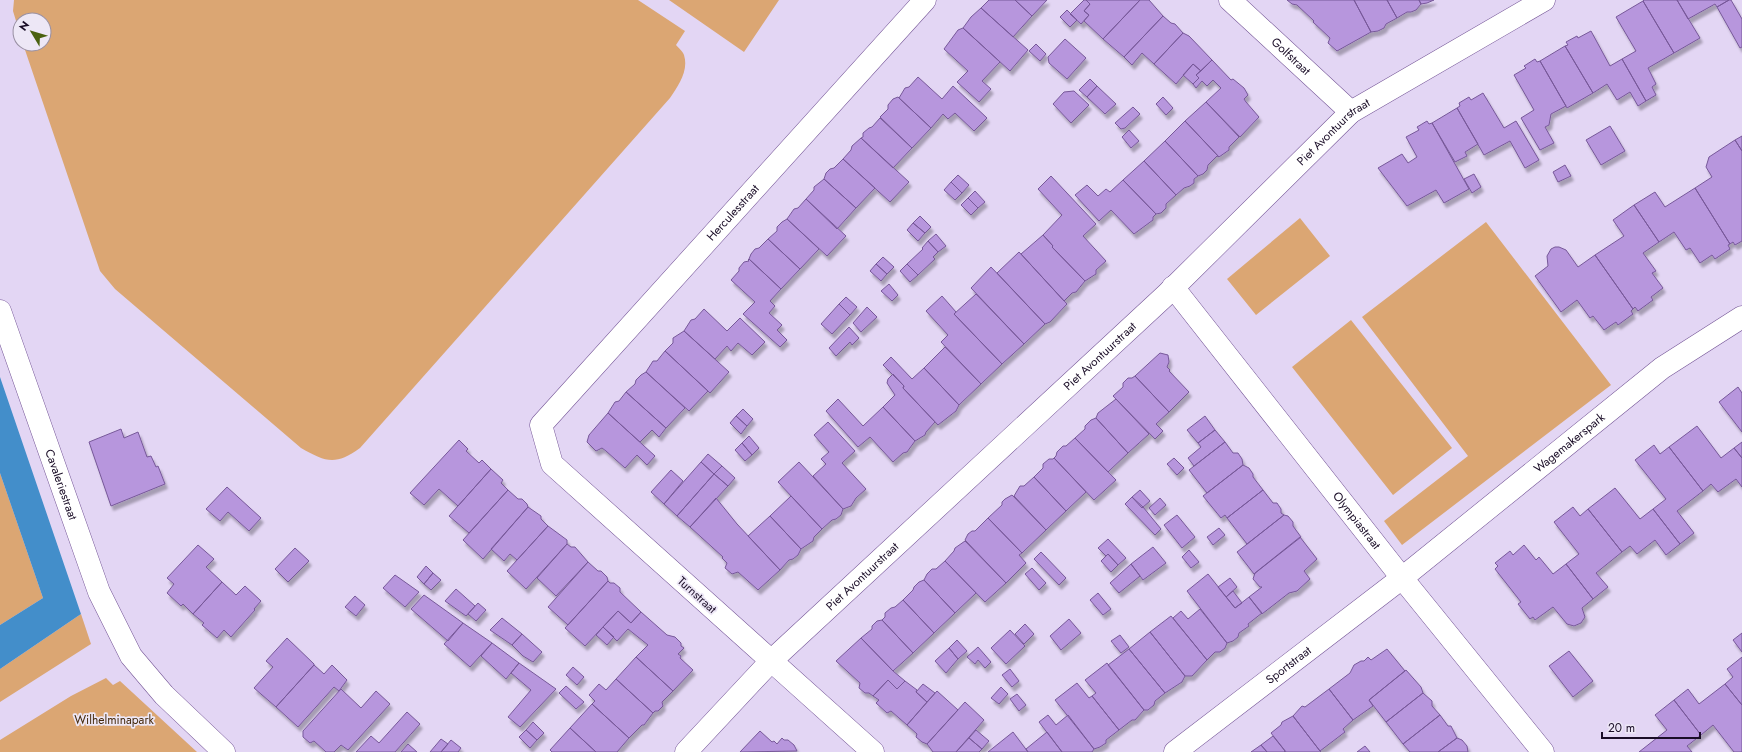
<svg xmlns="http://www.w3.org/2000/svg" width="1742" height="752" viewBox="0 0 1742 752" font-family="Jost,sans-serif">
	<defs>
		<filter id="shadow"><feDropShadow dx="2.5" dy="4.5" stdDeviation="1" flood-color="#0004"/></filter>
	</defs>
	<rect width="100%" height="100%" fill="#e3d6f4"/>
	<path fill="#dba673" d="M14 0H638L685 31 676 45C679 48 683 52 684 55 689 71 678 86 670 98L360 448C335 466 326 462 301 448L115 289 100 271 23 44H44V20H20V34L13 11Z
		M669 0H779L744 52Z
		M1300 218 1330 256 1256 315 1227 279Z
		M1486 222 1611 385 1402 545 1384 521 1468 456 1362 317Z
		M1351 320 1452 448 1393 495 1292 367Z
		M0 473 43 598 0 625Z
		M81 614 91 644 0 702V669Z
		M106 678 113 685 120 681 197 752H0V740L71 696Z"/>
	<path fill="#438eca" d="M0 377 81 614 0 669V625L43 598 0 473Z"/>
	<path fill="#b796dd" stroke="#775899" filter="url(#shadow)" d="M989 0H1015L1032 16 1013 37 981 8Z
		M1015 0H1047L1032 16Z
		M1084 0H1086L1090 4 1084 11 1089 15 1081 24 1070 14Z
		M1086 0H1140L1103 39 1084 21 1089 15 1084 11 1090 4Z
		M1140 0H1149L1163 16 1124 57 1103 39Z
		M1287 0H1354L1371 32 1337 51 1328 43 1330 38 1313 22 1314 21 1297 5 1292 4Z
		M1354 0H1387L1397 18 1386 24 1384 28 1378 31 1371 32Z
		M1387 0H1419L1421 4 1416 10 1411 12H1407L1397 18Z
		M1419 0H1434L1427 3 1421 4Z
		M1644 0H1677L1700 38 1674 53 1643 1Z
		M1677 0H1729L1717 7 1715 4 1688 19Z
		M1729 0H1731L1742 19V47L1740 48 1717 7Z
		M1643 1 1674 53 1648 68 1656 84 1652 87 1656 95 1646 101 1622 59 1636 51 1616 17Z
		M981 8 1028 50 1010 71 963 28 971 17Z
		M1067 10 1077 20 1070 27 1060 17Z
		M1163 16 1171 23 1175 24 1183 33 1154 64 1142 53 1132 65 1124 57Z
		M963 28 1000 62 982 81 991 89 979 102 957 82 968 71 944 49 958 30Z
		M1591 31 1610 66 1622 59 1646 101 1638 106 1630 92 1617 100 1607 84 1593 93 1565 46 1568 45 1566 42 1577 36 1578 38Z
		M1183 33 1189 36 1212 60 1201 71 1193 64 1176 84 1154 64Z
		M1065 39 1086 58 1067 79 1049 63 1048 57Z
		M1036 44 1046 54 1040 61 1029 51Z
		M1565 46 1593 93 1567 108 1540 61Z
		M1535 59 1537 62 1540 61 1566 106 1551 114 1549 125 1545 127 1554 143 1540 150 1521 118 1534 110 1514 75 1526 68 1524 66Z
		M1212 60 1231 80 1233 79 1244 88 1248 95 1244 99 1246 102 1259 117 1240 137 1206 102 1221 88 1213 80 1207 86 1202 81 1196 88 1193 84 1199 78 1196 75Z
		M1193 64 1201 71 1196 75 1199 78 1193 84 1183 75Z
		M918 77 942 99 953 86 987 118 974 131 955 113 948 119 943 114 931 128 898 97 899 98 905 88 909 87Z
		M1090 79 1097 86 1087 97 1079 90Z
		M1097 86 1116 104 1105 114 1087 97Z
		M1074 91 1089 105 1071 123 1053 104 1064 92Z
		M1483 93 1504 128 1516 121 1539 160 1525 168 1510 141 1484 155 1457 108 1460 106 1459 103 1469 97 1471 100Z
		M898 97 931 128 912 148 880 117 888 109V105L893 99Z
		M1163 97 1173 108 1166 115 1156 104Z
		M1206 102 1239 137 1229 147V150L1219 157 1185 121Z
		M1133 107 1140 114 1125 128 1121 129 1115 123Z
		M1457 108 1478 144 1465 152 1467 156 1455 162 1432 123Z
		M880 118 912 148 893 168 861 138 863 137V133L869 128 872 127Z
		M1185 121 1219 157 1217 156 1208 165 1207 170 1203 174 1198 176 1165 141Z
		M1427 121 1429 124 1432 123 1469 189 1444 203 1436 190 1407 206 1378 168 1402 154 1408 163 1417 157 1406 137 1419 130 1417 127Z
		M1610 126 1625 151 1601 165 1586 140Z
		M1129 130 1139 141 1131 148 1122 137Z
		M1742 136V151L1735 140Z
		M861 138 909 182 890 202 843 159 851 150 852 146Z
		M1735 140 1742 151V241L1735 245 1733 242 1730 244 1695 188 1712 177 1706 167 1709 157Z
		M1165 141 1198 176 1194 179V183L1190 186 1184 188 1176 195 1144 161Z
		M843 159 875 188 856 208 824 179 826 173 830 169 834 168Z
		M1144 161 1176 195 1166 204V208L1161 213 1156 214 1123 180Z
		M1565 165 1571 176 1558 182 1553 172Z
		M1474 174 1481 187 1472 193 1464 179Z
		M958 175 969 185 962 193 951 182Z
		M1051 176 1096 224 1083 236 1106 261 1096 270V274L1085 281 1052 247 1053 246 1043 235 1062 215 1038 189Z
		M824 179 856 208 837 229 806 199 814 190V187Z
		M1123 180 1156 214 1153 217V220L1134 234 1111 210 1099 221 1075 195 1087 185 1098 196 1106 189 1110 192Z
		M951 182 962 193 955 200 944 190Z
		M1695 188 1730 244 1728 245 1730 249 1715 259 1712 255 1700 263 1690 248 1686 250 1674 232 1659 242 1634 205 1655 192 1665 207Z
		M975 191 985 202 978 208 968 198Z
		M968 198 978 208 971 215 961 205Z
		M806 199 846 236 827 256 787 219 794 209 798 208Z
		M1634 205 1659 242 1643 253 1656 271 1652 273 1663 288 1651 297 1653 300 1638 311 1635 307 1633 309 1595 255 1624 236 1613 220Z
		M920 216 931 227 925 233 913 223Z
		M787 219 819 249 800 269 768 239 777 231V227L782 222Z
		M913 223 925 233 918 241 907 230Z
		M936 234 946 246 938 252 928 241Z
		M1043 235 1053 246 1052 247 1085 281 1076 292 1072 293 1064 301 1021 254Z
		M768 239 800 269 781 289 749 259 751 254 755 249 759 248Z
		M928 241 938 252 933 257 935 259 918 275 907 264 923 249 922 248Z
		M1555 247H1559L1566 250 1578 267 1595 255 1633 309 1631 311 1633 314 1618 325 1616 322 1604 330 1593 316 1590 318 1577 300 1561 312 1535 276 1548 266 1547 256 1551 249Z
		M1019 252 1067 304 1050 322 1045 324 997 273Z
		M883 257 894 267 887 274 876 264Z
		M749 259 781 289 770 301 775 306 769 313 782 325 777 330 787 340 780 347 743 314 755 302 731 280 739 271V268L744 262 749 261 748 260Z
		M876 264 887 274 881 281 870 271Z
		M907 264 918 275 910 282 900 271Z
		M991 267 1045 324 1024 344 971 288Z
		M889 284 898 295 892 301 881 291Z
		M976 294 1024 344 1002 364 954 314Z
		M942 296 956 312 954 314 1002 364 981 384 941 342 948 335 926 311Z
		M846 297 857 307 850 315 839 304Z
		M839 304 850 315 832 334 821 324Z
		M867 307 877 317 861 332 853 323Z
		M704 309 727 331 740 318 765 342 752 355 738 343 731 351 727 346 715 359 684 331 691 320 695 319Z
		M849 327 859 338 852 345 850 342 836 356 829 348Z
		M684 331 729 372 710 393 665 351 673 343V338Z
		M945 347 981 384 959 405 924 368Z
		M665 351 708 391 689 411 646 372 653 361H657Z
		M1160 353 1168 355 1169 362 1167 367 1170 370 1169 371 1189 392 1169 412 1135 376Z
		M891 357 912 379 924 368 959 405 956 411 938 425 903 388 904 386 883 365Z
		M646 372 685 408 666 428 626 392 635 384 636 380 641 375Z
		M893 374 904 386 903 388 935 422 926 432 925 435 915 441 883 407 895 395 887 383 888 379Z
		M1135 376 1169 412 1156 424 1163 431 1155 439 1113 396 1123 387V383L1128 378H1132Z
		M1738 387 1742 393V432L1719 402Z
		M626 392 666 428 659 437 652 430 640 442 608 413 615 402 619 401Z
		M838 399 863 426 883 407 915 441 907 452 903 453 893 462 870 437 858 447 826 411Z
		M1116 399 1149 434 1128 453 1096 418 1098 413Z
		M743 409 753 419 747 426 736 416Z
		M608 413 655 456 647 465 637 455 625 468 606 451 602 448 596 451 587 442 589 435Z
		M736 416 747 426 741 434 730 423Z
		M1205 416 1215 430 1198 443 1187 430Z
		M1096 418 1128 453 1108 472 1075 438 1085 429V426L1091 420Z
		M828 422 855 451 842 463 866 489 856 498 851 506 843 509 813 476 826 464 821 459 829 452 814 435Z
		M1697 426 1721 458 1734 448 1742 458V487L1736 479 1718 492 1711 484 1703 491 1669 447Z
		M121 429 124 438 138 432 147 457 151 456 156 467 158 466 165 484 111 506 89 442Z
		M1215 430 1225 442 1194 466 1188 458 1201 447 1198 443Z
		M749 436 759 448 752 455 742 443Z
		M1075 438 1116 480 1094 500 1054 458 1056 456 1057 452 1063 446H1066Z
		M459 440 468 449 466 451 479 463 482 460 491 469 458 506 439 489 424 505 410 493Z
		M1225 442 1233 453H1238L1242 459 1243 465 1207 493 1189 470Z
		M1742 442V458L1734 448Z
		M742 443 752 455 745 461 735 450Z
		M1654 445 1660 454 1669 447 1703 491 1677 511 1694 533 1680 544 1653 509 1666 499 1635 460Z
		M708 454 722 466 714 474 701 462Z
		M1054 458 1086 492 1066 511 1034 477 1043 468V464L1049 459H1053Z
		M1174 458 1184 468 1177 475 1167 464Z
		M701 462 714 474 677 516 664 504Z
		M799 462 843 509 841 515 836 519 832 520 822 529 778 482Z
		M1243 465 1249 468 1253 474V477L1263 490 1227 518 1225 515 1221 518 1203 496Z
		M722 466 735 478 728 486 714 474Z
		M491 469 503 480 501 483 508 490 469 533 449 516Z
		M671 470 683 481 664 504 651 492Z
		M714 474 728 486 690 527 677 516Z
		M1034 477 1066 511 1046 530 1014 496 1020 486H1024Z
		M227 487 261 518 249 531 228 512 220 521 206 509Z
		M1615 488 1640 519 1653 509 1680 544 1666 555 1655 540 1637 554 1630 546 1622 552 1588 509Z
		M508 490 518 499H522L527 504 528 507 483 559 463 540Z
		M1140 490 1150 501 1142 508 1132 497Z
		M1263 490 1273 503H1277L1281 509V513L1284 515 1247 544 1227 518Z
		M1012 495 1046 530 1022 553 988 518 1002 505V502L1005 499Z
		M791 496 822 529 814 537 813 541 801 549 770 516Z
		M1132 497 1143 507 1161 529 1155 535 1125 504Z
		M716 498 737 524 780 570 758 590 738 572 732 574 725 568 727 563 722 558 723 557 690 527Z
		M1160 498 1166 505 1155 515 1149 508Z
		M528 507 541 516V519L548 526 517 560 510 554 504 561 491 549Z
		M1573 507 1580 516 1588 509 1622 552 1596 573 1608 587 1593 599 1566 564 1579 554 1554 522Z
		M1177 515 1195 537 1182 548 1164 525Z
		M1284 515 1288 516 1293 522V526L1301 537 1254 574 1237 552Z
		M770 516 801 549 798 555 793 559 789 560 780 570 748 536Z
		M988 518 1022 553 1019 555 1026 563 1006 583 965 540 968 534 972 531H975Z
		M548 526 567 540V544L526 589 507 571Z
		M1219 528 1225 535 1213 545 1207 537Z
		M1300 537 1317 559 1304 571 1310 579 1297 591 1289 593 1262 614 1249 597 1262 587H1260L1253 579 1255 573Z
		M1108 539 1126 558 1118 565 1108 554 1106 556 1098 548Z
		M965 541 1006 583 985 602 945 561 954 551 955 548Z
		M567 544 571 547H575L588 562 556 596 537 578Z
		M198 545 214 559 206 567 222 582 193 614 183 604 181 606 167 593 174 584 167 578Z
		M1524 545 1536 560 1539 557 1553 574 1566 564 1593 599 1582 608 1585 617 1581 623 1574 626 1567 624 1553 607 1535 620 1533 617 1530 619 1518 604 1521 602 1495 569 1498 566 1495 563 1510 551 1513 555Z
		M1153 547 1166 563 1143 580 1131 564Z
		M295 548 309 561 288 582 275 569Z
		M1189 550 1199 562 1191 568 1182 557Z
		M1041 552 1066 578 1059 585 1034 559Z
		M1108 554 1118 565 1111 572 1101 561Z
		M945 561 976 593 955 613 924 580 927 574 932 569H936Z
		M588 562 598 571H601L607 577 608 581 568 625 548 607Z
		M1131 564 1140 576 1119 593 1110 583Z
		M426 566 433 573 424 584 417 577Z
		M1032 568 1046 583 1039 590 1025 574Z
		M433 573 441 580 431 590 424 584Z
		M1208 574 1235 608 1249 597 1262 613 1248 624 1249 626 1239 633 1238 637 1233 641 1227 643 1187 591Z
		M395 575 419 592 405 607 383 588Z
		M1230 578 1237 587 1226 597 1218 587Z
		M924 580 955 613 934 633 903 600 913 590 914 587 919 582Z
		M608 581 610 583H614L620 588V592L641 612 631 623 618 611 585 646 565 628Z
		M222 582 236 595 245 586 261 601 254 609 255 610 231 637 224 630 217 638 202 625 204 623 193 614Z
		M456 589 475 606 466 616 445 601Z
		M1233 591 1242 603 1235 608 1226 597Z
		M1098 593 1111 609 1103 615 1090 600Z
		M424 595 463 623 448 641 411 609Z
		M355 596 365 605 356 616 345 607Z
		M903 600 934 633 913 653 882 620 885 617V613L891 608 895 607Z
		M478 603 486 610 476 621 468 614Z
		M1200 609 1227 643 1225 648 1220 652H1215L1207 660 1173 618 1181 611 1188 619Z
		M618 611 631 623 641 612 667 635 675 637 681 643V646L684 648 678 654 681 656 680 658 693 670 673 691 636 657 648 645 628 629 617 641 603 627Z
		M1171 616 1207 660 1192 676H1185L1150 632Z
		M502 618 522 634 512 645 490 630Z
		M1069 619 1081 633 1061 650 1050 636Z
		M882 620 913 653 893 671 861 638 872 629V626L877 621Z
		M463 623 492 643 470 667 444 644Z
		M1025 624 1034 634 1024 644 1015 634Z
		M603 627 614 637 607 645 596 635Z
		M1010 630 1025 646 1006 664 991 648Z
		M1150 632 1185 676 1182 682 1165 693 1129 649Z
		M1742 633V652L1733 640Z
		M522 634 542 652 533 662 523 656 512 645Z
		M1120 635 1129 647 1121 653 1111 641Z
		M287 638 314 664V665L276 707 254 688 273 667 266 661Z
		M861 638 893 671 905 681 897 689 888 680 873 696 869 693H865L859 688 860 683 836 661Z
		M957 640 967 651 958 659 949 648Z
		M492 643 519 663 506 679 481 656Z
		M978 647 991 662 985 668 978 660 975 664 967 657Z
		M949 648 958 659 946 673 935 661Z
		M1129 649 1165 693 1155 701 1154 705 1148 710H1144L1108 665Z
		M1387 649 1405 671 1369 700 1373 706 1353 720 1329 689 1350 673 1354 665 1361 661H1364L1368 657 1371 660Z
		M1569 651 1593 681 1573 697 1549 666Z
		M636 657 673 691 662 702 663 706 658 711H655L653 713 616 679Z
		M1742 657V705L1725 684 1733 677 1727 669Z
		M519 663 556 689 520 727 508 717 531 690 511 673Z
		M1107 663 1144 710 1135 720H1132L1119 730 1092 696 1096 693 1085 680Z
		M314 665 324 674 332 665 347 680 339 691 334 687 298 727 276 707Z
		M573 667 584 677 577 685 566 675Z
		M1010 669 1019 681 1012 687 1002 675Z
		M1406 670 1421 687 1423 693 1386 722 1369 700Z
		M616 679 653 713 644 725H642L629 738 592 704 595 701 589 695 599 684 606 690Z
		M888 680 897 689 905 681 917 690 916 692 927 702 907 725 891 711 887 713 876 703 879 700 873 696Z
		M1077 683 1089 698 1092 696 1119 730 1106 740V743L1100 747 1094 749 1055 700Z
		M923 684 935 693 927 702 916 692Z
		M1725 684 1742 705V752H1734L1713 725 1701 735 1674 700 1688 689 1699 704Z
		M566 686 584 702 576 709 559 693Z
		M1001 687 1008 694 999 704 991 698Z
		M341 689 361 708 376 691 390 704 348 750 341 745 334 752H326L314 741 310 743 303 737V731Z
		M1329 689 1353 720 1343 729 1345 732 1320 751 1293 716 1302 706 1305 707Z
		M937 691 958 710 927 744 922 742 916 737 917 734 907 725Z
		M1423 693 1432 701V706L1440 715 1403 744 1386 722Z
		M1017 694 1026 705 1019 711 1010 699Z
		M1674 700 1701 735 1687 746 1692 752H1639L1667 730 1655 715Z
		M965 702 984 720 956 752H933L927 744Z
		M592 704 629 738 617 752H596L570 728Z
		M407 712 420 724 395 752H356L371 736 379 743Z
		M1048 715 1056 725 1068 715 1094 749 1092 752H1062L1039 722Z
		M1440 715 1448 726H1451L1457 738 1438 752H1410L1403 744Z
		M1293 716 1320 751 1321 752H1286L1271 733 1281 725 1282 722Z
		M533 722 544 733 537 740 526 730Z
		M570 728 596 752H552L550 750Z
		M526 730 537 740 530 748 519 737Z
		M976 730 989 741 982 749 969 738Z
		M760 731 772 742 774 741 777 744 782 738 784 740H788L794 745 797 751 740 752Z
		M1013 732 1028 752H988Z
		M1047 732 1062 752H1028L1026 749Z
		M1273 736 1285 751 1284 752H1267L1261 745Z
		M969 738 982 749 979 752H956Z
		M1457 738 1462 740 1467 746 1468 752H1438Z
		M441 739 448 744 441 752H430Z
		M451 740 461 748 458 752H441Z
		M408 744 417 752H401Z
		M1261 745 1267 752H1251Z
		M1365 746 1370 752H1357Z"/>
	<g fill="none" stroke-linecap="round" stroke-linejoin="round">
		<g stroke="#745596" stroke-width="23">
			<g id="minor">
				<path id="s1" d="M1230 0 1351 112"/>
				<path id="s2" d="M1173 287 1402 578 1543 752"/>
				<path id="s3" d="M0 311 99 592 131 656 164 695 224 752"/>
				<path id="s4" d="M686 752 771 661 1167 294 1351 112 1544 0"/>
				<path id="s5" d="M873 752 552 464 541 425 925 0"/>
				<path id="s6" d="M1175 752 1402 578 1662 368 1742 317"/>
			</g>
		</g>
		<use href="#minor" stroke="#fff" stroke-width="22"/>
	</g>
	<g text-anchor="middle" stroke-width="3.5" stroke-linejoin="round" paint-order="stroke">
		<g font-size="12" fill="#1a0d27" stroke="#ede7f6">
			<text dy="4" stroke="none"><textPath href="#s1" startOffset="83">Golfstraat</textPath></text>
			<text dy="4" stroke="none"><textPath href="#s4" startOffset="897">Piet Avontuurstraat</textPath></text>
			<text dy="4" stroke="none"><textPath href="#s5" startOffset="758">Herculesstraat</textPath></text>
			<text dy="4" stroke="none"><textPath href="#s4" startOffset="573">Piet Avontuurstraat</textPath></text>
			<text dy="4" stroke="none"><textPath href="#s6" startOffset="501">Wagemakerspark</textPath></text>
			<text dy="4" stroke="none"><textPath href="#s3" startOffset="184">Cavaleriestraat</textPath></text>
			<text dy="4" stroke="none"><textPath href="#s2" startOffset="297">Olympiastraat</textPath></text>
			<text dy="4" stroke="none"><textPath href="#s4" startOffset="249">Piet Avontuurstraat</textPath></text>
			<text transform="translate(697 595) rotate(42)" y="4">Turnstraat</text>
			<text dy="4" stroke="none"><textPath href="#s6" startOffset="143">Sportstraat</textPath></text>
		</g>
		<g font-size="12" fill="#43280a" stroke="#ede7f6">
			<text x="114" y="724">Wilhelminapark</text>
		</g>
	</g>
	<g transform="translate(32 32) rotate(308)"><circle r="19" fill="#ede7f6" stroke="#9990a3"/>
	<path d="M0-3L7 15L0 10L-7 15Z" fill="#4a610f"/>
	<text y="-6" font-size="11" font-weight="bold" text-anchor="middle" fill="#1a0d27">N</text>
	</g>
	<path d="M1602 732v6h98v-6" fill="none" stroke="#1a0d27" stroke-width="2"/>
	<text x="1608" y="732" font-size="12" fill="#1a0d27" stroke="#ede7f6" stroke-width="3" paint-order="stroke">20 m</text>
</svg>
